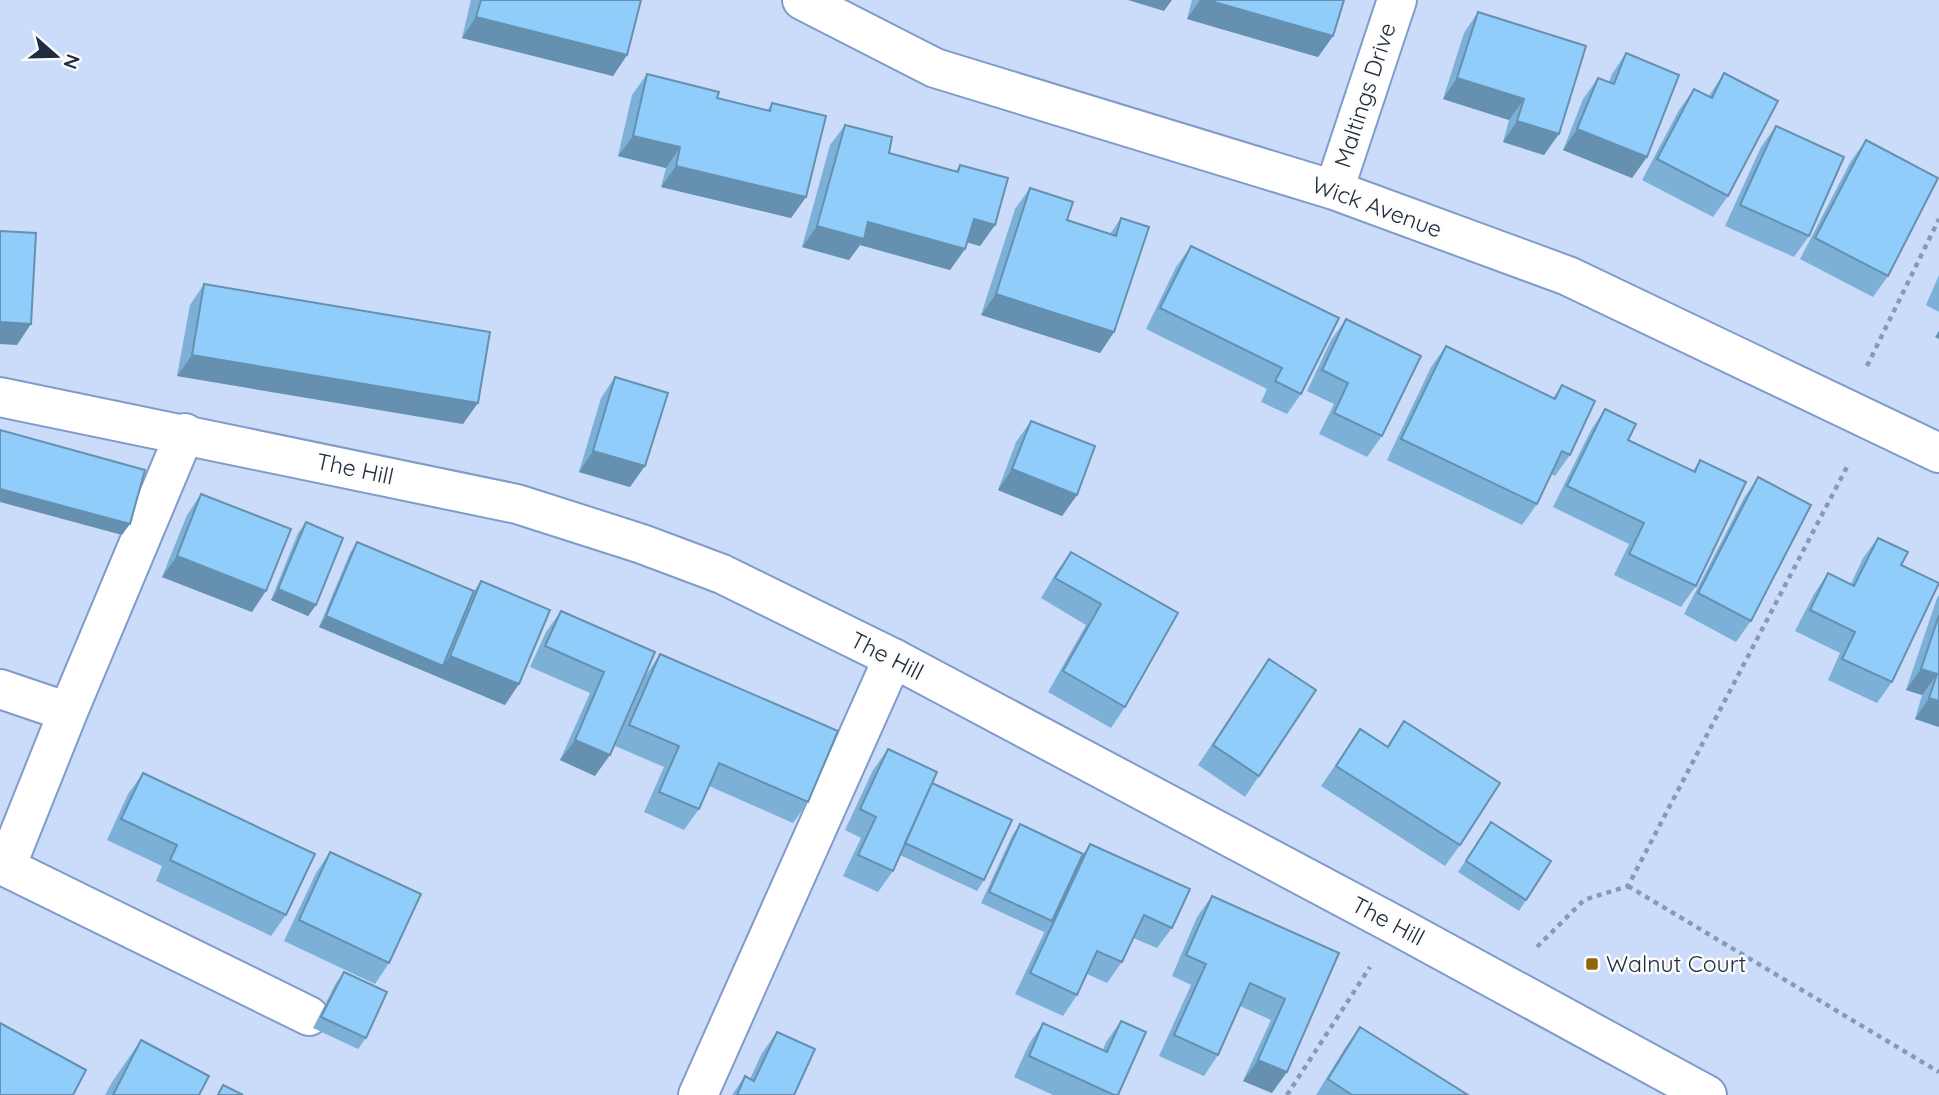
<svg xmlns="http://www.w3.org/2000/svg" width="1939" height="1095" viewBox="0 0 1939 1095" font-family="Quicksand,sans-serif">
	<rect width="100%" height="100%" fill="#cbdcfa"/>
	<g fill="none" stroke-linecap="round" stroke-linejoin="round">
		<g stroke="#809bca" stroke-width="42">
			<path id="minor" d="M802 0 935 68 1334 190 1568 276 1939 453
				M1334 190 1397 0
				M0 689 68 712 185 433
				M68 712 6 867 309 1016
				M698 1095 893 658"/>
		</g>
		<g stroke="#809bca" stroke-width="42">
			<path id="major" d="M0 397 517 504 642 544 722 574 893 658 1397 926 1707 1095"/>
		</g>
		<path stroke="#8a98b2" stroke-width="4.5" stroke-dasharray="5 5" stroke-linecap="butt" d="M1867 366 1939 219
			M1628 886 1939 1072
			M1537 947 1584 900 1628 886 1849 463
			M1287 1095 1370 967"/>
		<use href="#minor" stroke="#fff" stroke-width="38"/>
		<use href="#major" stroke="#fff" stroke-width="38"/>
	</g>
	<path fill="#7cb0d7" d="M471 0H641L627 55 613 76 462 38Z
		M1192 0H1344L1333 36 1318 57 1187 19Z
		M1478 12 1586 46 1544 155 1503 142 1509 120 1443 99 1464 33Z
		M1626 53 1647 157 1632 178 1563 150 1583 99 1598 78 1609 82 1612 74Z
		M1724 73 1728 196 1713 217 1642 180 1679 110 1694 89 1709 96Z
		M647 74 717 98 767 111 772 103 806 197 791 218 661 187 666 168 618 156 632 95Z
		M845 125 889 153 955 172 960 165 995 225 980 246 967 242 965 249 950 270 860 245 849 260 802 247 830 145Z
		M1776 126 1809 236 1794 257 1725 226 1761 147Z
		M1866 140 1888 276 1873 297 1800 259 1851 161Z
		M1030 188 1067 220 1110 234 1121 218 1114 332 1100 353 981 315 1015 209Z
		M1191 246 1301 394 1287 414 1261 402 1267 389 1146 329 1176 267Z
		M1939 275V312L1926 305Z
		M204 284 463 424 177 376 190 305Z
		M1346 319 1382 436 1367 457 1319 434 1334 404 1307 391 1331 340Z
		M1446 346 1553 398 1562 385 1570 455 1555 476 1551 474 1537 504 1522 525 1387 460 1431 367Z
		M615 377 630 487 579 472 601 398Z
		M1605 409 1628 440 1693 471 1700 460 1696 586 1681 607 1614 575 1629 544 1553 507 1591 430Z
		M1031 421 1077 495 1062 516 998 490 1016 442Z
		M1758 477 1751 621 1736 642 1684 614 1744 498Z
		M201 494 252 612 162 577 187 515Z
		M306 522 316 605 308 616 271 600 298 533Z
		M1878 538 1901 565 1892 682 1877 703 1828 680 1840 653 1795 631 1814 594 1828 573 1851 584 1863 558Z
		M357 542 474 591 481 581 505 705 319 627 350 553Z
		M1071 552 1178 613 1125 707 1111 728 1048 692 1086 625 1041 598 1056 573Z
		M1939 595V727L1915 719 1922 695 1906 690 1937 598Z
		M561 611 655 652 595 776 560 760 590 693 530 667 546 632Z
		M660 654 808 802 793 823 709 786 699 809 684 830 644 812 664 767 615 746 646 675Z
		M1269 659 1259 776 1245 797 1198 765Z
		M1404 721 1460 845 1445 866 1321 786 1360 729 1387 746Z
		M888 749 932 783 984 880 977 891 900 855 893 871 878 892 843 876 861 838 845 830 873 770Z
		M143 773 286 915 271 936 156 881 162 866 107 840 128 794Z
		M1491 822 1526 900 1519 911 1458 872Z
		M1020 824 1083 854 1090 844 1172 928 1157 948 1133 938 1122 962 1107 983 1087 974 1077 995 1063 1016 1015 994 1045 931 1044 932 981 903 1012 836Z
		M330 852 389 963 375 984 284 941 316 873Z
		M1212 896 1339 953 1272 1093 1243 1081 1271 1020 1240 1006 1218 1055 1204 1076 1159 1056 1191 985 1172 976 1197 917Z
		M344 972 366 1038 358 1049 313 1028 336 983Z
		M1121 1021 1118 1095H1053L1014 1077 1029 1044 1043 1023 1103 1050 1106 1042Z
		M1360 1027 1468 1095H1316L1345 1048Z
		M777 1032 794 1095H732L745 1076 750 1079 762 1053Z
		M141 1040 199 1095H105L112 1082Z"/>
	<path fill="#6590af" d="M1128 0H1172L1164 11Z
		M1200 0H1207L1333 36 1318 57 1187 19Z
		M476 17 627 55 613 76 462 38Z
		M1457 78 1524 99 1509 120 1443 99Z
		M1517 121 1559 134 1544 155 1503 142Z
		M1577 129 1647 157 1632 178 1563 150Z
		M633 136 680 147 666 168 618 156Z
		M676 166 806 197 791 218 661 187Z
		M974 219 995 225 980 246 959 240Z
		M868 222 965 249 950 270 860 245 849 260 802 247 817 226Z
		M996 294 1114 332 1100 353 981 315Z
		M0 322 31 324 17 345 0 344Z
		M1939 331V339L1935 337Z
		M192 355 478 403 463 424 177 376Z
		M593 451 645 466 630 487 579 472Z
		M1012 469 1077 495 1062 516 998 490Z
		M0 489 130 524 122 535 0 502Z
		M177 556 266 591 252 612 162 577Z
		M278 589 316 605 308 616 271 600Z
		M326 616 443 666 450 656 519 684 505 705 319 627Z
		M1921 669 1937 674 1922 695 1906 690Z
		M1929 698 1939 701V727L1915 719Z
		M575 740 610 755 595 776 560 760Z
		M1258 1060 1287 1072 1272 1093 1243 1081Z"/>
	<path fill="#90cdfa" stroke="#6590af" stroke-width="2" d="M481 0H641L627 55 476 17Z
		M1207 0H1344L1333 36Z
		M1478 12 1586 46 1559 134 1517 121 1524 99 1457 78Z
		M1626 53 1679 75 1647 157 1577 129 1598 78 1614 84Z
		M1724 73 1778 101 1728 196 1657 159 1694 89 1712 98Z
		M647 74 719 92 717 98 770 111 772 103 826 116 806 197 676 166 680 147 633 136Z
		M845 125 892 137 889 153 958 172 960 165 1008 178 995 225 974 219 965 249 868 222 864 239 817 226Z
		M1776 126 1844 157 1809 236 1740 205Z
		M1866 140 1938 178 1888 276 1815 238Z
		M1030 188 1073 202 1067 220 1116 236 1121 218 1149 227 1114 332 996 294Z
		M0 231 36 233 31 324 0 322Z
		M1191 246 1339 318 1301 394 1275 381 1282 368 1160 308Z
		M204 284 490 332 478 403 192 355Z
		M1346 319 1421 356 1382 436 1334 413 1348 383 1322 370Z
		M1446 346 1555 399 1562 385 1595 401 1570 455 1562 451 1537 504 1401 439Z
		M615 377 668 393 645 466 593 451Z
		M1605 409 1636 424 1628 440 1695 472 1700 460 1746 482 1696 586 1629 554 1644 523 1567 486Z
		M1031 421 1095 446 1077 495 1012 469Z
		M0 430 145 470 130 524 0 489Z
		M1758 477 1811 505 1751 621 1698 593Z
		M201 494 291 529 266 591 177 556Z
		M306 522 343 538 316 605 278 589Z
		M1878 538 1908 552 1901 565 1939 583 1892 682 1842 659 1855 632 1810 610 1828 573 1854 586Z
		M357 542 474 591 443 666 326 616Z
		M1071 552 1178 613 1125 707 1063 671 1101 604 1055 578Z
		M481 581 550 610 519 684 450 656Z
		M561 611 655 652 610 755 575 740 604 672 545 646Z
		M1939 615V701L1929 698 1937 674 1921 669Z
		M660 654 838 731 808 802 719 763 699 809 659 792 679 746 629 725Z
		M1269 659 1316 690 1259 776 1213 745Z
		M1404 721 1500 783 1460 845 1336 766 1360 729 1388 747Z
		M888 749 937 772 893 871 858 855 876 817 860 809Z
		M143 773 315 854 286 915 170 860 177 845 121 819Z
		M932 783 1012 820 984 880 905 843Z
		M1491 822 1551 861 1526 900 1466 861Z
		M1020 824 1083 854 1052 921 989 892Z
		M1090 844 1190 889 1172 928 1144 915 1122 962 1097 951 1077 995 1030 973Z
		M330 852 421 894 389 963 299 920Z
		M1212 896 1339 953 1287 1072 1258 1060 1285 999 1250 983 1218 1055 1174 1035 1206 964 1186 955Z
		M344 972 387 992 366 1038 321 1017Z
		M1121 1021 1146 1032 1118 1095H1114L1029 1056 1043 1023 1107 1052Z
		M0 1023 86 1070 73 1095H0Z
		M1360 1027 1468 1095H1352L1328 1079Z
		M777 1032 815 1049 794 1095H737L745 1076 754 1081Z
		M141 1040 209 1076 199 1095H113Z
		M223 1085 243 1095H218Z"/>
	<rect fill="#8e670c" stroke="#fcfcfc" stroke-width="2.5" x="1585" y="957" width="14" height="14" rx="3.5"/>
	<g text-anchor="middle" stroke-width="5" stroke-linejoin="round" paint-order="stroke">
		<g font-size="23" fill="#212c3e" stroke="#fcfcfc">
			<text transform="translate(1365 95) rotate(-72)" y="8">Maltings Drive</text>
			<text transform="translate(1377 207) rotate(20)" y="8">Wick Avenue</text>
			<text transform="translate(355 469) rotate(12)" y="8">The Hill</text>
			<text transform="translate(887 656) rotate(27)" y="8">The Hill</text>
			<text transform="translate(1388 921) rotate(28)" y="8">The Hill</text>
		</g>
		<g font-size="23" fill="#212c3e" stroke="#fcfcfc" text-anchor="start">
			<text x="1606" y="972">Walnut Court</text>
		</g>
	</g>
	<g transform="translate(56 56) rotate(110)" stroke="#fcfcfc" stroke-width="5" paint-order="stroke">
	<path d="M0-5L12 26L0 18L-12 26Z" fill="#212c3e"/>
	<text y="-10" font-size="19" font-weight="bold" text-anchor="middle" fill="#212c3e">N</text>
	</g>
</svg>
